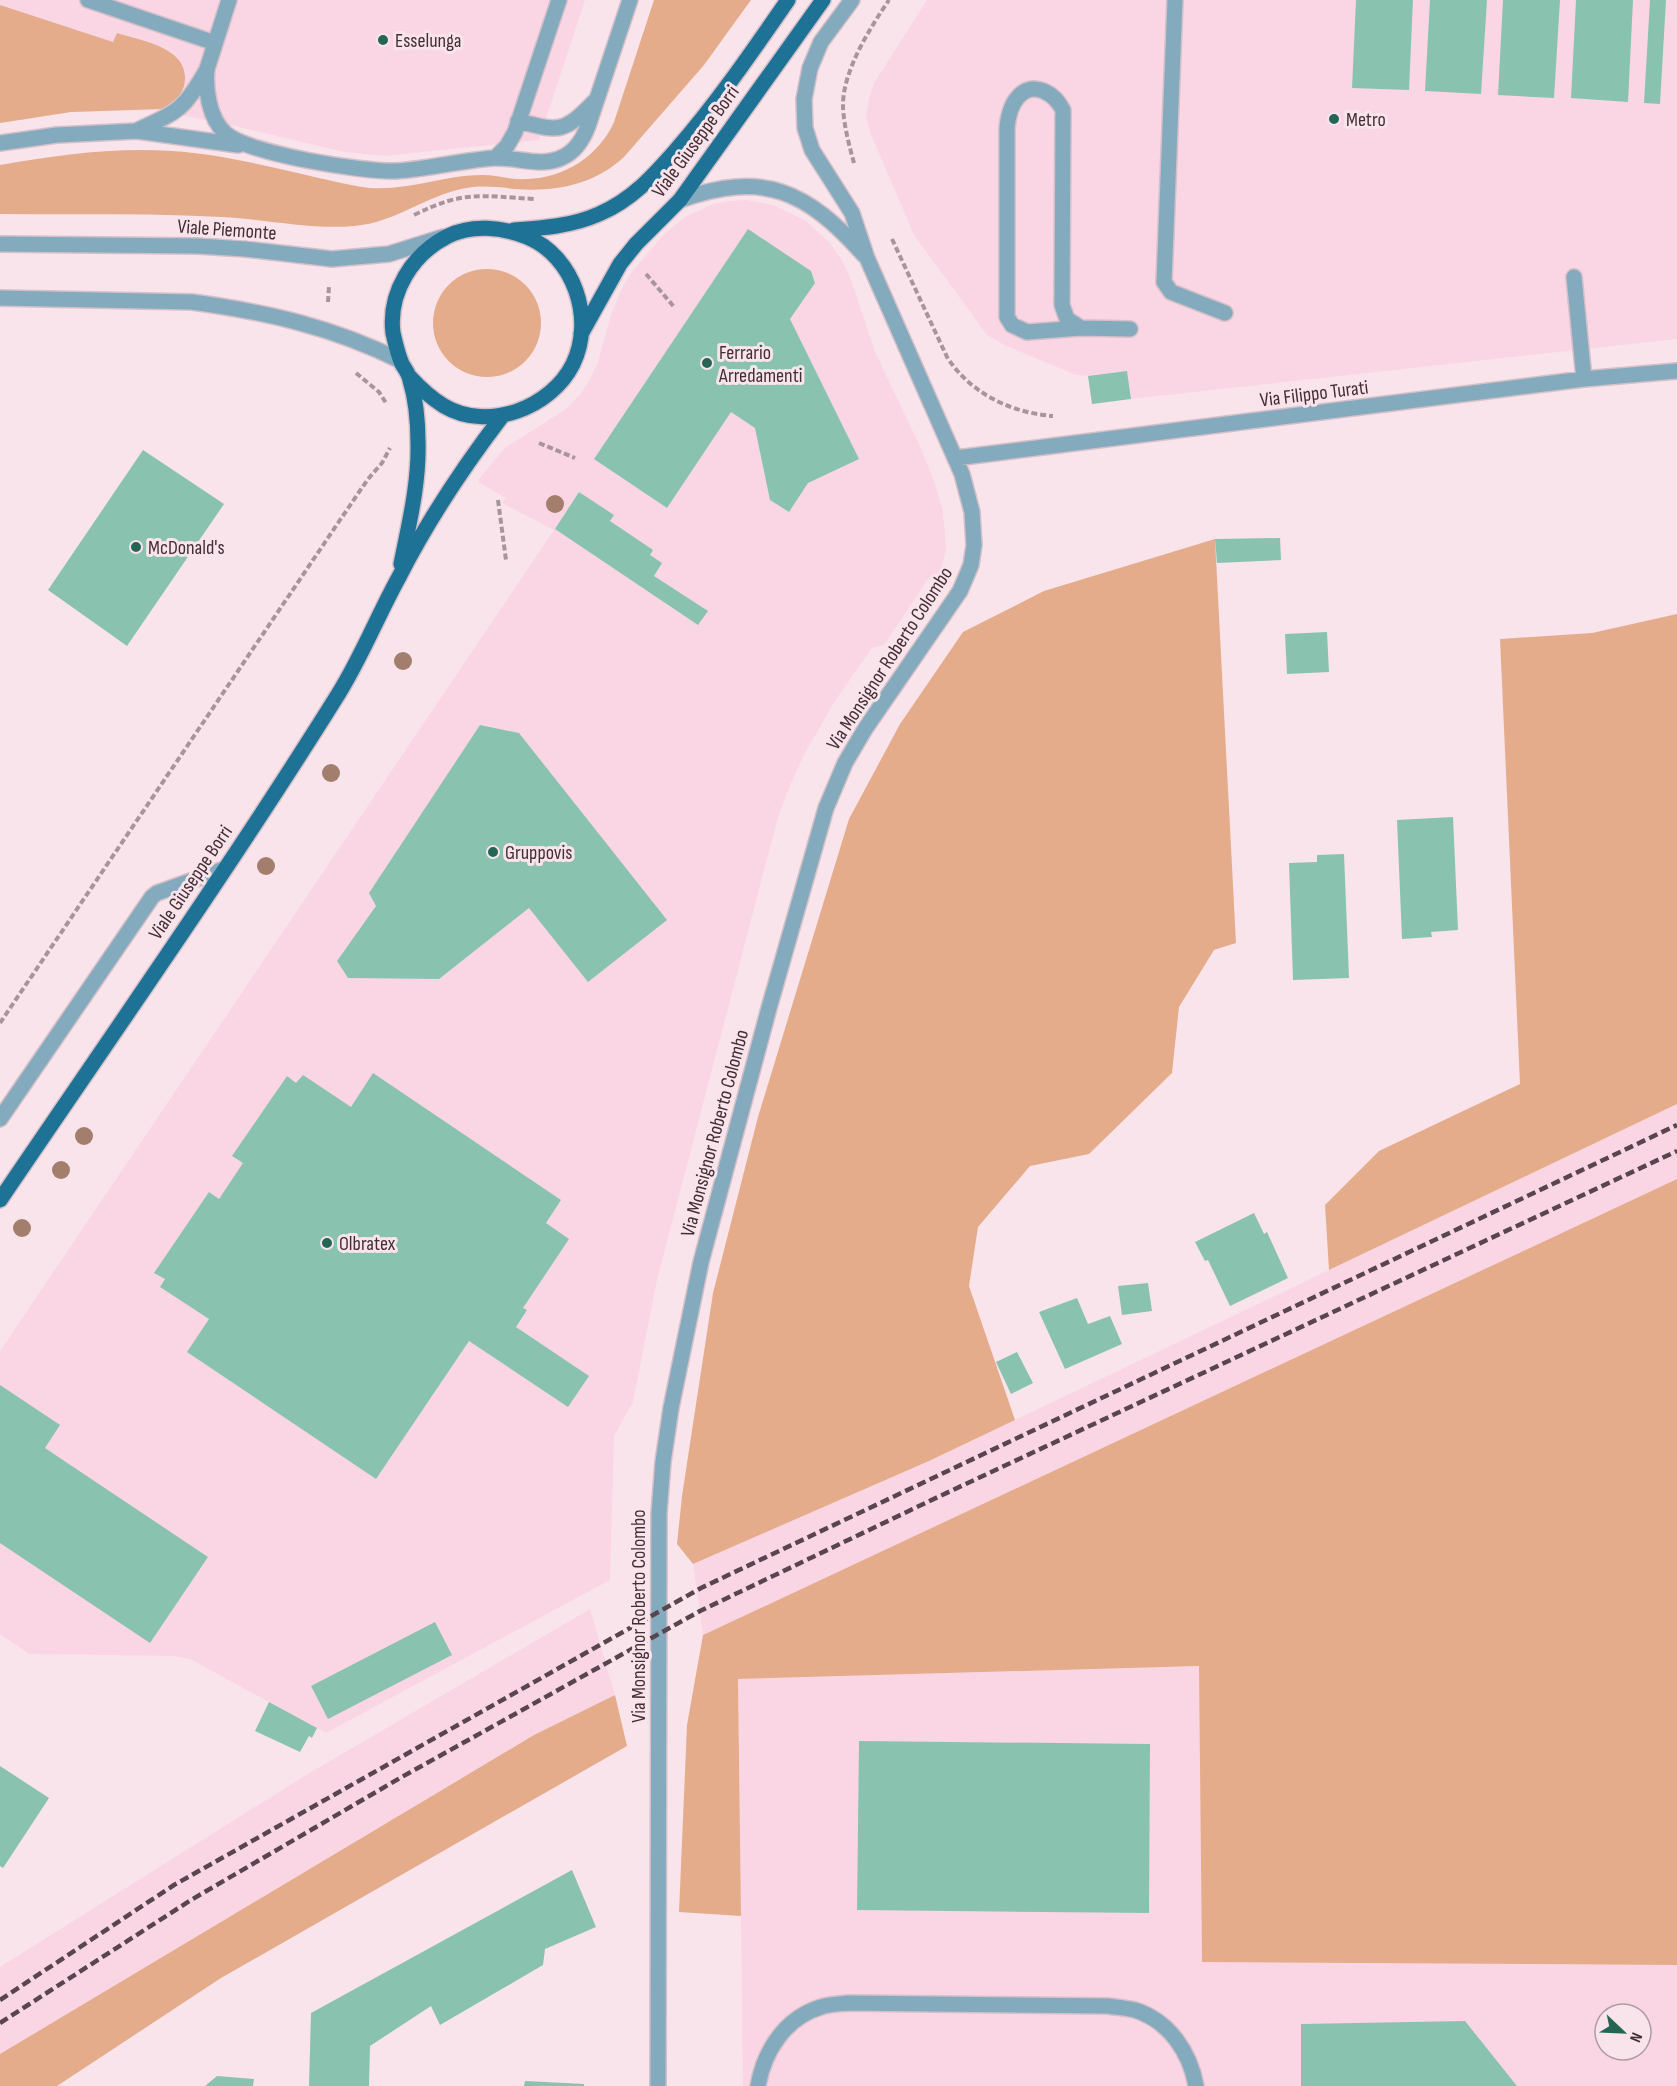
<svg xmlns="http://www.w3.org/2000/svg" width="1677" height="2086" viewBox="0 0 1677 2086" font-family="'Sofia Sans Condensed',sans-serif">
	<rect width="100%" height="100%" fill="#f9e4ec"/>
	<path fill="#fad6e4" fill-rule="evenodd" d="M0 0H585L539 140 385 156 344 152 235 126 155 110 71 112 0 123Z
		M927 0H1677V339L1131 399 1127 371 1088 376 1076 375 1004 345 987 335 914 235 870 132 866 116 869 99 874 83Z
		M747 200 773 205 806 221 830 243 843 262 851 280 875 352 919 444 935 484 943 511 946 549 943 563 934 582 928 579 884 645 872 648 835 701 805 753 790 785 778 817 657 1280 633 1402 614 1436 610 1580 326 1733 190 1659 172 1656 29 1654 0 1634V1351L554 530 502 503 506 498 478 482 482 475 505 448 566 409 580 395 590 379 598 362 611 315 622 288 631 273 663 235 685 217 713 204 730 201Z
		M1677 1104V1179L703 1635 693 1564 929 1461Z
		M590 1609 615 1695 534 1735 0 2054V1967L306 1775Z
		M1200 1666 1202 1962 1677 1965V2086H743L738 1679ZM1605 2014H1641V2050H1605Z"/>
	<path fill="#e4ac8b" d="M654 0H751L704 65 624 157C592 186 555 192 514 189 501 187 487 186 473 187 429 192 397 223 354 226 312 230 265 219 222 217 149 213 74 215 0 214V165C57 155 114 147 172 151 217 154 259 164 302 174 324 179 347 185 369 188 408 191 444 175 482 175 497 175 512 180 527 179 564 178 599 156 614 122Z
		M0 5 113 42 117 33C142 41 193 48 184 86 180 98 172 104 161 109L71 112 0 123Z
		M433 323a54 54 0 1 1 108 0a54 54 0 1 1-108 0Z
		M1215 539 1236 943 1214 950 1179 1007 1172 1073 1089 1154 1030 1166 978 1227 969 1286 1015 1420 929 1461 693 1564 677 1544 682 1496 713 1293 758 1117 849 819 900 724 963 632 1044 591Z
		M1677 614V1104L1329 1270 1325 1205 1379 1151 1520 1084 1500 639 1592 633Z
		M1677 1179V1965L1202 1962 1199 1666 738 1679 741 1916 679 1912 687 1725 703 1635Z
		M615 1695 627 1746 221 1978 57 2086H0V2054L534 1735Z"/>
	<path fill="#8ac2b0" d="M1356 0H1413L1409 90 1352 88Z
		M1430 0H1487L1481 94 1425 91Z
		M1503 0H1560L1554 98 1498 95Z
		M1576 0H1633L1628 102 1571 98Z
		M1650 0H1666L1660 104 1644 103Z
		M748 229 811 271 815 283 790 319 859 459 808 483 789 512 770 500 755 428 731 412 667 508 594 459Z
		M1127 371 1131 399 1092 404 1088 376Z
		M143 450 224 504 127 646 48 590Z
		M579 492 614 515 610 521 653 550 650 555 662 563 654 576 708 611 698 625 555 529Z
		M1280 538 1281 560 1217 563 1215 539Z
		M1327 632 1329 672 1287 674 1285 634Z
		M480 725 519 733 667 920 588 982 529 908 439 979 348 978 337 961 376 906 369 893Z
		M1453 817 1458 930 1431 932 1432 937 1402 939 1397 820Z
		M1344 854 1349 978 1293 980 1289 863 1317 862V855Z
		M373 1073 561 1200 546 1223 569 1239 523 1308 527 1310 516 1327 589 1376 568 1407 469 1341 376 1479 187 1352 209 1319 160 1287 165 1279 154 1273 209 1192 219 1199 243 1163 232 1156 287 1076 296 1083 303 1075 351 1107Z
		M1254 1213 1264 1234 1267 1232 1288 1278 1230 1306 1208 1260 1205 1261 1195 1242Z
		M1148 1283 1152 1311 1122 1315 1118 1286Z
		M1077 1298 1088 1324 1110 1316 1122 1344 1065 1369 1039 1312Z
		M1017 1352 1033 1383 1011 1394 996 1362Z
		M0 1385 60 1425 45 1448 208 1557 150 1643 0 1543Z
		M435 1622 452 1655 328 1719 311 1686Z
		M269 1702 317 1728 312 1738 309 1736 300 1752 255 1731Z
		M859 1741 1150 1744 1149 1913 857 1910Z
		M0 1766 49 1798 3 1868 0 1866Z
		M572 1870 596 1927 545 1949 543 1965 440 2025 431 2006 370 2046 369 2086H309L311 2013Z
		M1465 2021 1517 2086H1301V2024Z
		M217 2076 254 2079 253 2086H205Z
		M525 2081 584 2084V2086H524Z"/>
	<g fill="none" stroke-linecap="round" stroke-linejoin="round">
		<g stroke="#d4c0c8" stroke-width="18">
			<path id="minor" d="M88 0 215 43
				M229 0 207 69C205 89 209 118 225 133 248 154 363 172 396 171 430 169 462 160 495 158 518 157 542 168 563 157 576 151 583 139 588 126L630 0
				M1175 0 1164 282 1171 292 1225 313
				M518 121C560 132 564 133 595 101
				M138 130C177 112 184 110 206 71
				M0 143 57 135 137 131 238 145
				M495 158 507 146 515 132 559 0
				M680 200C764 170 807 191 864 255
				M0 244 198 246 245 249 332 259 389 254 443 237
				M1574 277 1584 379
				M0 298 192 302C266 312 333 327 401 361
				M1081 328 1067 319 1062 305 1063 110C1055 94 1034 80 1019 96 1011 104 1008 117 1007 128V317L1012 325 1027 332 1081 328 1130 329
				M956 458 1584 379 1677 371
				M0 1119 152 897 157 893 224 869
				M658 2086 659 1513 663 1462 671 1408 701 1262 769 1008 826 808 845 763 865 729 960 591 971 565 974 545 972 512 962 474 867 258 852 213 812 150 805 128 804 99 810 68 821 42 852 0
				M758 2086C764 2051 785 2018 821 2007 830 2004 840 2004 849 2003L1107 2006C1116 2007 1126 2008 1135 2010 1169 2021 1190 2052 1196 2086"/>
		</g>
		<g stroke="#d4c0c8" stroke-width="18">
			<path id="major" d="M514 230C544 228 572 226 599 214 632 200 653 176 676 150 717 103 752 52 788 0
				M581 334 620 264 636 244 680 200 823 0
				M401 564C409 524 419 484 418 443 418 422 416 400 410 380 409 374 405 369 402 364 398 355 395 342 393 333 388 293 412 254 448 236 472 224 502 227 527 237 574 256 595 319 573 364 551 408 488 432 444 406 431 398 420 388 410 377
				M0 1200C114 1032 231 866 339 693 362 656 378 615 399 577 428 520 464 466 503 415"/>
		</g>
		<path stroke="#a8949c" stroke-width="4" stroke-dasharray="6 3" stroke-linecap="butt" d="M854 163C849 145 844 126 843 107 842 72 870 28 889 0
			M414 215C464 190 481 196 534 199
			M892 239 947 357C970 393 1011 413 1053 416
			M646 274 675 308
			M328 302 329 286
			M356 373 379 392 386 403
			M539 443 575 458
			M498 500 506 560
			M0 1023 338 523 368 479 382 463 390 448"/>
		<use href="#minor" stroke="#84aabe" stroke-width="15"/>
		<use href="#major" stroke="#1e7296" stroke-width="15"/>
		<path stroke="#59454d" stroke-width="4.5" stroke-dasharray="9 4.5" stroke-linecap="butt" d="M0 2000 174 1885 701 1588 1677 1125
			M0 2023 191 1900 400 1778 700 1611 940 1496 1677 1151"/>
	</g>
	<g fill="#a37e6d">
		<circle cx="555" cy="504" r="9"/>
		<circle cx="403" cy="661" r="9"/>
		<circle cx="331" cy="773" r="9"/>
		<circle cx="266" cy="866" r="9"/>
		<circle cx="84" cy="1136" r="9"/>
		<circle cx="61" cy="1170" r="9"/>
		<circle cx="22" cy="1228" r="9"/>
	</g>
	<g fill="#246554" stroke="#f9e4ec" stroke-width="2">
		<circle cx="383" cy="40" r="6"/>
		<circle cx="1334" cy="119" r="6"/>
		<circle cx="707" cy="363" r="6"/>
		<circle cx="136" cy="547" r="6"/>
		<circle cx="493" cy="852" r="6"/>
		<circle cx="327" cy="1243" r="6"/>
	</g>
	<g text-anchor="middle" stroke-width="6" stroke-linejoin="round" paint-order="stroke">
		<g font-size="20" fill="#422e36" stroke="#f9e4ec" text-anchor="start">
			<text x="395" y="47">Esselunga</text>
			<text x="1346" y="126">Metro</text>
			<text x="719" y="359">Ferrario<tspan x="719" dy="23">Arredamenti</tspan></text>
			<text x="148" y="554">McDonald's</text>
			<text x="505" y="859">Gruppovis</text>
			<text x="339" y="1250">Olbratex</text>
		</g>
		<g font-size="20" fill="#422e36" stroke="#f9e4ec">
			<text transform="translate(695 141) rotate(-54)" y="7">Viale Giuseppe Borri</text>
			<text transform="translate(227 229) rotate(4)" y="7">Viale Piemonte</text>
			<text transform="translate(1314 393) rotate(-7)" y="7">Via Filippo Turati</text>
			<text transform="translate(889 658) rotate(-57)" y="7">Via Monsignor Roberto Colombo</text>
			<text transform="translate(190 882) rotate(-56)" y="7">Viale Giuseppe Borri</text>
			<text transform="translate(714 1133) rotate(-75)" y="7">Via Monsignor Roberto Colombo</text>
			<text transform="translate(638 1616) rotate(-90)" y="7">Via Monsignor Roberto Colombo</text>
		</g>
	</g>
	<g transform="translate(1623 2032) rotate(113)"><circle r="28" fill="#f9e4ec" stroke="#b09ba3" stroke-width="1.5"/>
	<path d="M0-4.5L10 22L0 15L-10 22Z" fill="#246554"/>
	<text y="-9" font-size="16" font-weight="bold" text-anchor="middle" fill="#422e36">N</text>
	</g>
</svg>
